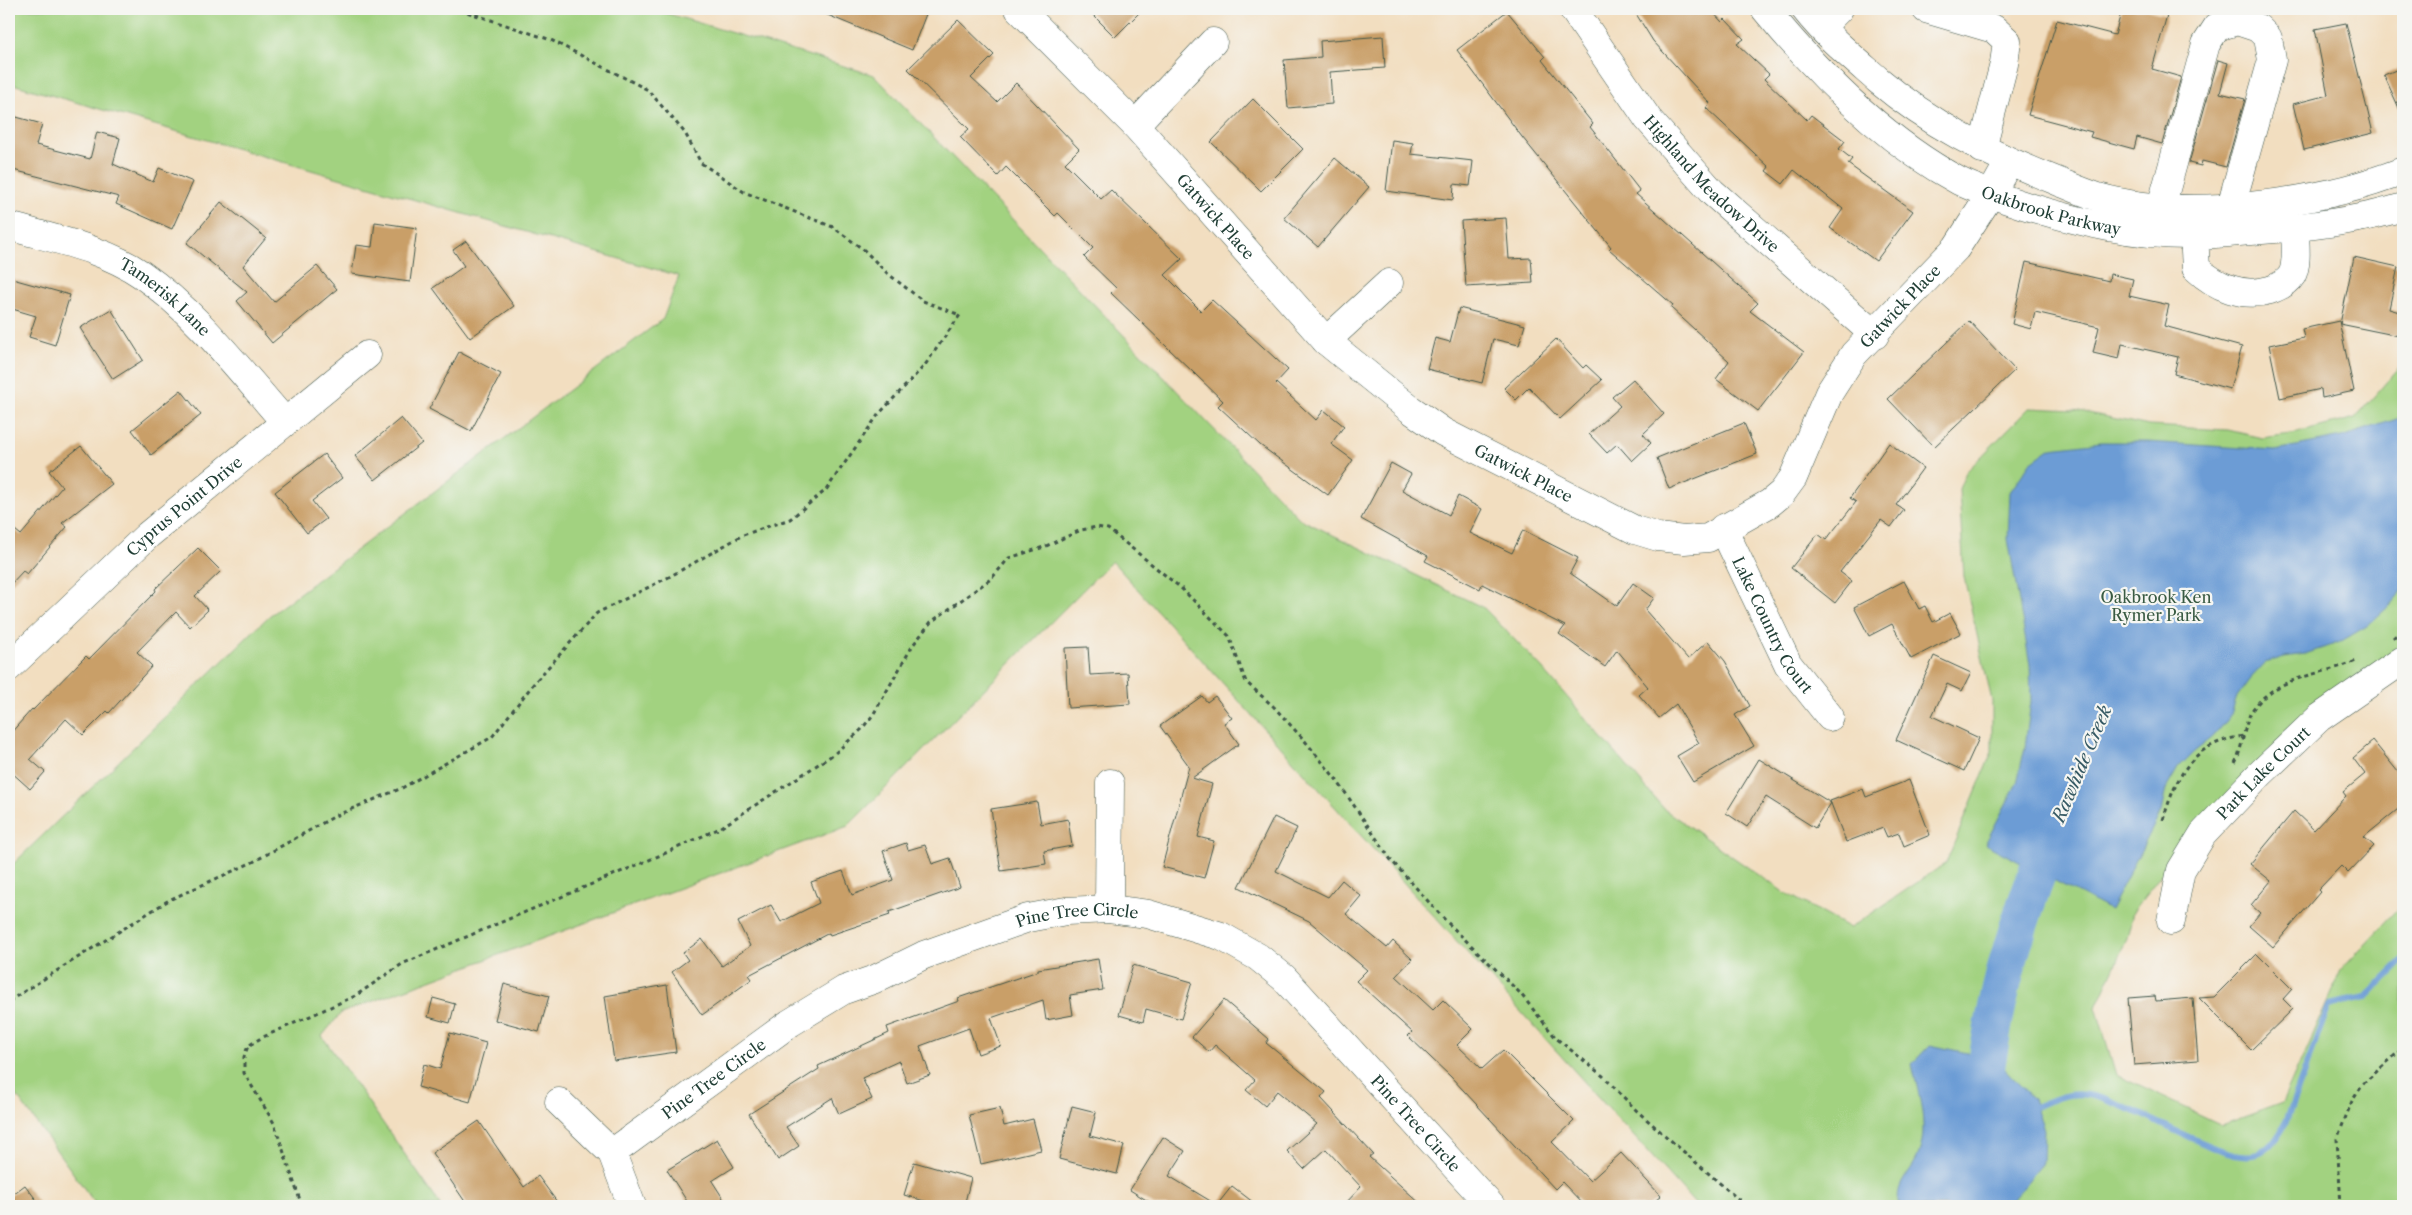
<svg xmlns="http://www.w3.org/2000/svg" width="2412" height="1215" viewBox="0 0 2412 1215" font-family="'Libre Caslon Text',serif">
	<rect width="100%" height="100%" fill="#f6f6f2"/>
	<filter id="ink" filterUnits="userSpaceOnUse"><feTurbulence type="fractalNoise" baseFrequency=".02" numOctaves="2"/><feDisplacementMap in="SourceGraphic" scale="10" xChannelSelector="R" yChannelSelector="G"/><feConvolveMatrix kernelMatrix="1 2 1 2 8 2 1 2 1" color-interpolation-filters="sRGB"/></filter>
	<filter id="wash" filterUnits="userSpaceOnUse"><feTurbulence type="fractalNoise" baseFrequency=".0096" numOctaves="4" result="noise"/><feDisplacementMap in="SourceGraphic" scale="20" xChannelSelector="R" yChannelSelector="G"/><feGaussianBlur stdDeviation="1.12" result="paint"/><feColorMatrix in="noise" values="0 0 0 0 0 0 0 0 0 0 0 0 0 0 0 0 0 1.4 0 .05"/><feComposite in="paint" operator="in"/></filter>
	<g filter="url(#wash)">
		<rect width="100%" height="100%" fill="#f2dec0"/>
		<path fill="#a2d280" stroke="#60885a" d="M9 9H652L874 75 1300 519 1484 608 1541 667 1665 810 1782 891 1850 928 1946 863 1992 752V701L1964 577 1959 489 1966 472 2029 408 2075 410 2149 426 2228 430 2262 438 2297 433 2355 418 2403 363V647L2385 657 2194 830 2133 912 2127 938 2096 1007 2116 1075 2222 1125 2282 1103 2342 968 2403 904V1206H1697L1112 561 848 826 341 1013 322 1036 441 1206H97L9 1085V868L269 616 663 319 679 276 9 83Z"/>
		<path fill="#6c9cd5" stroke="#466c84" d="M2403 417V590L2389 606 2367 626 2338 643 2305 654 2284 657 2265 663 2249 680 2237 697 2230 717 2213 737 2194 752 2178 768 2166 789 2161 812 2110 910 1985 844 2017 783 2025 747 2031 701 2030 665 2008 539 2010 492 2030 463 2051 448 2101 442H2147L2275 450 2342 437Z
			M1930 1045 1977 1055 2002 1066 2033 1099 2044 1129 2043 1163 2007 1206H1900C1892 1185 1913 1172 1919 1153 1929 1124 1918 1094 1912 1064Z"/>
		<g fill="none" stroke-linecap="round" stroke-linejoin="round">
			<path stroke="#6c9cd5" stroke-width="6" d="M2029 1109C2048 1102 2066 1091 2087 1095 2132 1101 2223 1166 2257 1154 2270 1149 2278 1136 2285 1124L2329 1005 2366 997 2403 960"/>
			<path stroke="#6c9cd5" stroke-width="38" d="M1967 1206C1978 1130 1985 1052 2004 977 2017 925 2036 874 2056 825"/>
		</g>
		<g id="blocks">
			<path fill="#c99f67" d="M813 9H928L912 50Z
				M1087 9H1143L1115 37Z
				M1633 9H1710L1722 22 1725 19 1744 39 1737 44 1769 74 1764 79 1807 120 1811 115 1845 141 1839 149 1852 159 1848 164 1913 211 1876 261 1830 228 1843 209 1794 170 1783 184 1766 171 1769 167 1706 108 1710 103 1653 41Z
				M2122 9H2142L2167 15 2152 69 2181 77 2162 144 2137 137 2134 149 2090 137 2092 132 2028 115 2057 20 2115 35Z
				M1507 11 1545 57 1542 60 1593 124 1590 127 1640 191 1636 194 1758 303 1750 311 1804 352 1758 411 1716 379 1729 361 1671 308 1673 305 1609 249 1611 247 1522 137 1457 50Z
				M958 20 994 55 971 78 997 102 1016 83 1079 149 1065 163 1101 199 1111 190 1182 259 1165 275 1201 311 1212 300 1288 370 1276 383 1316 420 1324 410 1344 426 1331 444 1353 460 1328 495 1260 445 1218 406 1223 401 1111 293 1116 288 1084 257 1093 248 1058 213 1055 216 1006 167 998 176 960 137 969 129 908 69Z
				M2346 23 2373 133 2304 150 2293 104 2328 95 2315 29Z
				M1383 36 1385 68 1330 72 1332 104 1288 108 1284 60 1321 57 1320 41Z
				M2218 60 2228 63 2220 93 2245 99 2226 167 2202 161 2201 166 2189 163Z
				M2403 67V117L2384 75Z
				M1253 99 1303 149 1261 191 1211 142Z
				M9 115 42 124 36 145 90 159 97 132 120 138 113 164 153 182 159 168 193 182 172 229 116 204 119 197 9 169Z
				M1392 140 1413 143 1411 154 1473 161 1470 186 1454 184 1453 200 1386 191Z
				M1335 158 1369 187 1318 247 1284 218Z
				M221 202 266 238 243 266 274 302 317 266 337 289 272 343 237 301 247 292 187 243Z
				M1506 218 1509 259 1531 258 1533 283 1466 287 1461 221Z
				M375 222 417 228 410 282 352 274 356 245 372 247Z
				M466 241 514 306 470 338 433 288 464 266 453 250Z
				M2354 257 2398 267 2389 309 2403 313 2399 336 2340 324Z
				M2026 262 2109 281 2110 274 2133 279 2129 296 2169 305 2164 326 2242 347 2230 389 2174 374 2178 357 2122 344 2119 359 2093 353 2099 327 2035 312 2031 329 2012 324Z
				M9 278 70 295 55 345 29 337 36 316 9 308Z
				M1459 308 1525 325 1519 345 1493 339 1482 383 1427 369 1435 338 1450 342Z
				M111 309 143 360 113 379 80 328Z
				M1969 321 2015 370 1934 447 1888 399Z
				M2339 321 2354 391 2322 398 2321 389 2280 398 2269 345 2304 338 2302 329Z
				M1556 339 1583 368 1586 365 1602 380 1560 419 1529 387 1516 400 1504 388Z
				M459 352 501 374 471 431 429 409Z
				M1633 379 1664 414 1643 434 1651 443 1632 461 1617 444 1607 453 1589 434 1620 406 1612 397Z
				M181 390 201 415 151 455 132 430Z
				M401 418 422 443 375 480 355 456Z
				M1744 423 1757 454 1669 489 1657 458Z
				M1889 443 1923 468 1896 505 1904 510 1891 527 1881 520 1840 572 1852 581 1835 603 1791 568 1818 534 1826 540 1856 502 1850 498Z
				M81 446 112 484 62 523 67 527 27 574 23 571 9 586V525L21 535 62 487 49 471Z
				M324 454 342 478 312 501 326 519 307 533 275 492Z
				M1391 463 1411 474 1402 490 1449 515 1458 496 1482 509 1470 533 1512 553 1523 530 1578 558 1570 573 1617 606 1633 583 1654 598 1645 610 1688 659 1708 641 1725 661 1750 706 1735 715 1754 746 1693 782 1677 756 1699 743 1676 704 1659 718 1639 695 1648 687 1617 650 1605 667 1559 634 1565 626 1482 584 1480 589 1425 561 1428 556 1361 519Z
				M198 548 221 571 195 596 208 610 190 627 176 612 137 652 152 666 109 713 107 711 83 735 66 719 30 759 45 772 30 789 9 770V735L32 709 33 710 86 656 89 659 156 591 155 589Z
				M1904 581 1919 609 1925 606 1933 622 1950 613 1961 633 1911 659 1892 624 1869 636 1854 607Z
				M1088 647 1090 675 1128 673 1130 704 1068 708 1065 648Z
				M1934 656 1971 673 1962 691 1947 684 1932 716 1979 738 1964 771 1896 740Z
				M1202 696 1207 702 1215 696 1232 718 1224 723 1239 744 1192 778 1212 784 1198 837 1214 841 1204 878 1162 867 1189 766 1160 726Z
				M2373 741 2403 778V805L2364 837 2374 846 2348 873 2341 866 2318 890 2320 892 2273 947 2249 926 2260 913 2251 905 2271 881 2250 864 2294 811 2314 830 2346 796 2343 792 2365 774 2353 758Z
				M1759 759 1831 803 1815 828 1766 797 1747 827 1726 813Z
				M1909 780 1930 835 1904 846 1899 833 1887 837 1883 828 1846 842 1830 801 1863 789 1866 797Z
				M1037 802 1041 824 1068 819 1072 846 1044 851 1046 864 1001 871 991 809Z
				M1274 817 1297 828 1276 871 1328 897 1342 880 1361 896 1346 914 1387 948 1393 941 1412 959 1396 976 1433 1010 1443 1000 1473 1029 1457 1045 1482 1069 1503 1050 1574 1121 1552 1142 1590 1181 1621 1153 1661 1196 1649 1206H1585L1562 1182 1555 1189 1451 1077 1408 1036 1412 1032 1356 981 1367 970 1309 921 1239 887Z
				M906 843 908 850 925 845 932 864 950 858 960 887 889 912 890 915 830 935 829 933 749 975 752 979 702 1015 672 972 688 960 683 953 702 939 722 966 750 946 738 922 771 905 781 922 819 903 811 882 843 871 852 895 893 880 883 851Z
				M2257 954 2292 989 2283 999 2293 1009 2251 1050 2199 998 2214 997Z
				M1098 959 1103 990 1070 995 1073 1015 1046 1020 1043 1000 991 1018 1001 1046 978 1054 969 1028 920 1046 930 1075 907 1083 899 1061 862 1078 872 1099 839 1114 832 1098 786 1127 799 1146 778 1160 749 1114 819 1069 818 1066 889 1033 887 1027 959 1001 958 998 1038 971V969Z
				M1133 965 1192 982 1181 1019 1146 1009 1143 1022 1119 1015Z
				M504 984 549 996 539 1032 495 1020Z
				M667 985 676 1052 614 1061 605 996Z
				M2155 996 2156 1001 2193 998 2198 1060 2134 1065 2128 998Z
				M433 998 455 1004 450 1023 428 1017Z
				M1224 1000 1269 1039 1266 1043 1326 1092 1321 1098 1373 1154 1369 1157 1423 1206H1343L1361 1187 1326 1149 1304 1169 1287 1151 1317 1124 1277 1091 1265 1106 1246 1090 1255 1080 1215 1045 1209 1052 1192 1037Z
				M450 1033 486 1043 470 1102 418 1087 424 1064 440 1069Z
				M1072 1106 1096 1112 1090 1136 1124 1145 1117 1174 1059 1159Z
				M1000 1108 1004 1126 1033 1119 1041 1150 981 1164 969 1115Z
				M479 1121 524 1187 538 1176 560 1206H468L432 1153Z
				M1163 1137 1185 1151 1169 1176 1217 1205 1232 1186 1258 1206H1156L1130 1190Z
				M717 1139 734 1167 712 1181 728 1206H690L667 1170Z
				M914 1162 971 1178 964 1206H930L931 1203 904 1195Z
				M25 1185 41 1206H9V1197Z"/>
		</g>
	</g>
	<g filter="url(#ink)">
		<use href="#blocks" fill-opacity="0" stroke="#3f5549" stroke-width="1"/>
		<g fill="none" stroke-linecap="round" stroke-linejoin="round">
			<g stroke="#3f5549" stroke-width="29">
				<g id="minor">
					<path id="s1" d="M1019 9 1135 125 1326 341 1410 409 1443 432 1635 530 1658 537 1684 540 1708 538 1770 503 1782 493 1793 478 1829 393 1854 354 1956 248 1991 194 2009 162"/>
					<path id="s2" d="M1573 9 1648 119 1712 192 1875 335"/>
					<path id="s3" d="M1765 9C1818 74 1885 141 1959 181 1979 191 2002 198 2023 205 2078 222 2136 236 2194 235 2216 235 2239 232 2262 230 2309 227 2358 221 2403 207"/>
					<path d="M1805 9C1826 36 1853 58 1878 80 1930 124 1989 154 2052 179 2067 185 2082 192 2098 197 2186 222 2319 204 2403 171"/>
					<path d="M1926 9 1994 29 2007 41 2004 64 1982 149"/>
					<path d="M1821 27 1839 9"/>
					<path d="M1135 125 1213 42"/>
					<path d="M2161 207 2206 44 2217 27 2237 21 2258 28 2268 38 2272 60 2231 206"/>
					<path id="s4" d="M9 226C52 239 103 248 141 274 196 312 241 372 285 422"/>
					<path d="M2194 235 2196 268C2216 287 2243 298 2270 290 2279 287 2287 283 2292 275 2298 263 2295 242 2295 229"/>
					<path d="M1326 341 1389 283"/>
					<path id="s5" d="M1723 528 1788 664 1830 717"/>
					<path id="s6" d="M9 667 148 535 367 355"/>
					<path d="M1109 909 1110 783"/>
					<path id="s7" d="M2171 921 2181 870 2203 834 2260 774 2319 718 2403 660"/>
					<path d="M559 1102 612 1153 632 1206"/>
					<path id="s8" d="M612 1153 790 1023 844 990 875 979 924 955 1028 918 1066 911 1109 909 1148 914 1221 936 1258 957 1284 978 1491 1206"/>
				</g>
			</g>
			<path stroke="#3f5549" stroke-width="3" stroke-dasharray="4 4" stroke-linecap="butt" d="M2393 638 2403 629
				M2235 763C2243 748 2244 722 2253 709 2278 675 2320 676 2356 661
				M2163 820C2177 774 2193 742 2245 736
				M9 1001 169 900 253 862 337 815 402 788 492 737 535 682 597 613 669 577 743 535 790 519 826 490 878 415 925 365 960 315 923 301 887 273 864 250 833 227 744 192 701 163 685 133 648 90 551 40 458 9
				M302 1206 274 1123 244 1073V1057L248 1046 261 1038 355 996 402 964 668 852 720 828 834 754 861 730 873 715 913 645 931 622 992 578 1009 558 1044 547 1081 530 1097 527 1108 529 1181 588 1229 636 1246 682 1274 707 1305 741 1336 779 1391 860 1446 921 1520 993 1556 1038 1603 1076 1637 1111 1746 1206
				M2341 1206 2337 1139 2352 1101 2364 1083 2403 1048"/>
			<use href="#minor" stroke="#fff" stroke-width="28"/>
		</g>
	</g>
	<g text-anchor="middle" stroke-width="4.5" stroke-linejoin="round" paint-order="stroke">
		<g font-size="16" fill="#1f3d34" stroke="#f6f6f2">
			<text dy="6" stroke="none"><textPath href="#s2" startOffset="224">Highland Meadow Drive</textPath></text>
			<text dy="6" stroke="none"><textPath href="#s3" startOffset="358">Oakbrook Parkway</textPath></text>
			<text dy="6" stroke="none"><textPath href="#s1" startOffset="286">Gatwick Place</textPath></text>
			<text dy="6" stroke="none"><textPath href="#s4" startOffset="174">Tamerisk Lane</textPath></text>
			<text dy="6" stroke="none"><textPath href="#s1" startOffset="1201">Gatwick Place</textPath></text>
			<text dy="6" stroke="none"><textPath href="#s1" startOffset="691">Gatwick Place</textPath></text>
			<text dy="6" stroke="none"><textPath href="#s6" startOffset="238">Cyprus Point Drive</textPath></text>
			<text dy="6" stroke="none"><textPath href="#s5" startOffset="109">Lake Country Court</textPath></text>
			<text dy="6" stroke="none"><textPath href="#s7" startOffset="180">Park Lake Court</textPath></text>
			<text dy="6" stroke="none"><textPath href="#s8" startOffset="531">Pine Tree Circle</textPath></text>
			<text dy="6" stroke="none"><textPath href="#s8" startOffset="126">Pine Tree Circle</textPath></text>
			<text dy="6" stroke="none"><textPath href="#s8" startOffset="951">Pine Tree Circle</textPath></text>
		</g>
		<g font-size="16" fill="#395b43" stroke="#f6f6f2">
			<text x="2156" y="603">Oakbrook Ken<tspan x="2156" dy="18">Rymer Park</tspan></text>
		</g>
		<g font-size="18" font-style="italic" fill="#365a64" stroke="#f6f6f2">
			<text transform="translate(2082 764) rotate(-67)" y="6">Rawhide Creek</text>
		</g>
	</g>
	<rect width="2412" height="1215" fill="none" stroke="#f6f6f2" stroke-width="30"/>
</svg>
